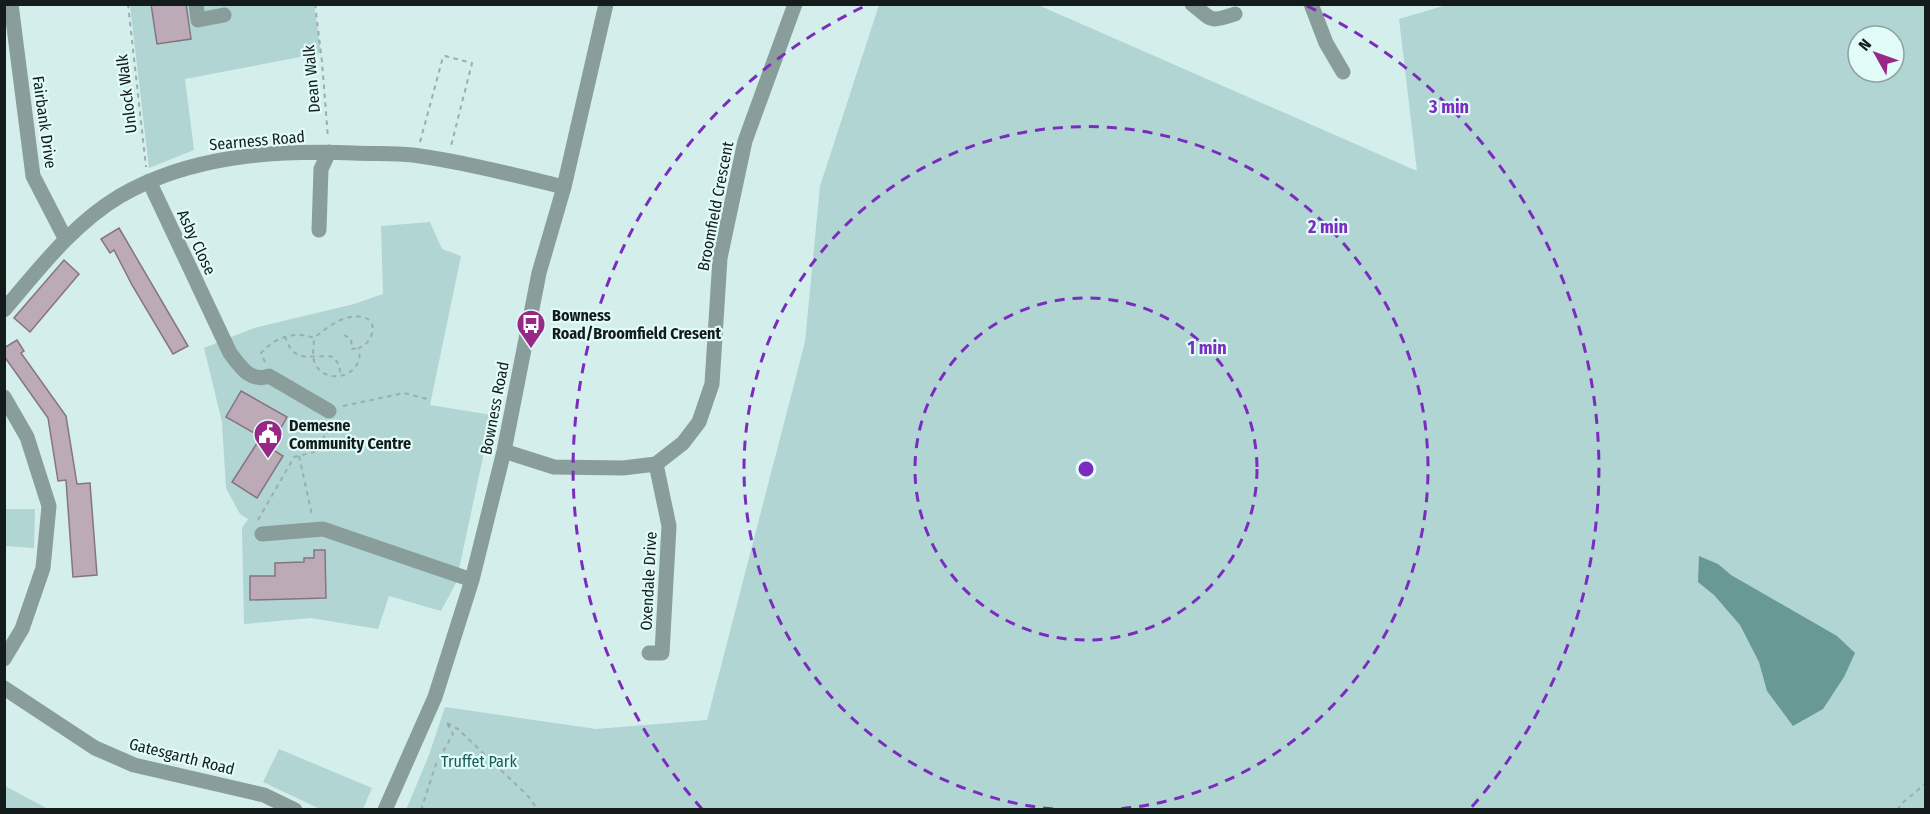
<svg xmlns="http://www.w3.org/2000/svg" width="1930" height="814" viewBox="0 0 1930 814" font-family="'Fira Sans Condensed',sans-serif">
	<rect width="100%" height="100%" fill="#d4eeeb"/>
	<path fill="#b0d5d2" fill-rule="evenodd" d="M1450 4 1925 5V809L406 810 429 755 445 707 596 729 707 720 805 342 820 186 879 5H1038L1417 171 1399 19ZM1858 36H1894V72H1858Z
		M130 5H314L321 53 185 79 194 150 149 168Z
		M430 222 442 249 461 256 430 405 492 415 456 583 441 611 389 596 378 629 311 618 244 624 242 528 248 519 240 514 226 488 222 422 204 348 254 328 354 304 383 294 381 226Z
		M5 509H35L34 548 5 546Z
		M279 749 372 788 363 809H320L263 782Z
		M5 786 48 809H5Z"/>
	<path fill="#699995" d="M1699 556 1718 564 1731 575 1837 636 1855 653 1844 677 1823 709 1793 726 1767 691 1759 662 1740 625 1714 595 1698 582Z"/>
	<path fill="#bcaab7" stroke="#857481" stroke-width="1.5" d="M151 4H186L191 39 157 44Z
		M119 228 188 346 173 354 132 285 114 250 110 253 101 239Z
		M64 260 79 274 30 332 14 318Z
		M17 340 24 351 21 353 66 416 77 484 90 483 97 575 73 577 66 480 58 481 48 418 4 356V348Z
		M241 391 287 417 270 448 283 456 257 498 232 482 261 437 226 417Z
		M314 550H325L326 598 250 600V576H275V563L304 562V558H314Z"/>
	<g fill="none" stroke-linecap="round" stroke-linejoin="round">
		<path stroke="#9aafac" stroke-width="2" stroke-dasharray="4.5 4.5" stroke-linecap="butt" d="M128 4 146 167
			M315 4 322 62 328 138
			M420 142 443 57 445 56 472 63 451 146
			M344 335 351 339 352 349 359 348
			M285 336C294 366 311 353 334 357L339 365 341 376
			M265 362 261 353C275 338 293 330 314 338 326 328 345 313 362 317 380 320 373 343 359 348 365 378 323 387 314 361 312 353 314 346 314 338
			M343 406 404 393 427 399
			M299 456 312 515
			M258 520 294 457 314 452 331 426
			M447 723 458 729 528 796 538 810
			M1926 745 1924 753 1926 755
			M421 810 436 764 453 734 447 723
			M1898 810 1900 805 1926 783"/>
		<path stroke="#899d9b" stroke-width="15" d="M11 4 33 176 65 238
			M196 4 198 20 224 15
			M1192 4C1213 20 1208 23 1235 14
			M1311 4 1326 43 1343 72
			M149 181 230 353C240 366 250 383 269 376L329 411
			M319 230 321 169 329 152
			M4 310C39 269 73 224 120 196 191 155 274 150 354 153 373 154 394 153 413 155 464 162 514 175 564 187
			M4 397 27 437 49 506 43 568 22 629 4 659
			M504 451 554 467 623 468 656 464 683 443 699 422 712 384 720 258 745 141 795 4
			M262 534 323 529 472 580
			M649 653H662L669 526 656 464
			M4 688 95 748 134 765 264 795 295 810
			M385 810 435 697 472 580 504 451 539 273 564 187 606 4"/>
	</g>
	<g fill="none" stroke="#7b2cbf" stroke-width="3" stroke-dasharray="10 8">
		<circle cx="1086" cy="469" r="171"/>
		<path d="M1053 809A342 342 0 1 1 1119 809"/>
		<path d="M702 809A513 513 0 0 1 865 6M1307 6A513 513 0 0 1 1470 809"/>
	</g>
	<defs>
		<g id="bus-pin" transform="scale(1.5)"><path d="M0 17L-7.5 6A9.5 9.5 0 1 1 7.5 6Z" fill="#982886" stroke="#e1fbf9"/><path d="M-5-6H5V4H4V6H2V4H-2V6H-4V4H-5ZM-3.5-4V0h7V-4ZM-3.5 1.2v1.5H-2V1.2ZM2 1.2v1.5H3.5V1.2Z" fill="#fff"/></g>
		<g id="civic-pin" transform="scale(1.5)"><path d="M0 17L-7.5 6A9.5 9.5 0 1 1 7.5 6Z" fill="#982886" stroke="#e1fbf9"/><path d="M-.6-6.5H3V-4.5H.6V-3L4-1V1h2V6H-6V1h2V-1L-.6-3ZM-1.2 2.5V6h2.4V2.5Z" fill="#fff"/></g>
	</defs>
	<g fill-rule="evenodd">
		<use href="#bus-pin" x="531" y="324"/>
		<use href="#civic-pin" x="268" y="434"/>
	</g>
	<g text-anchor="middle" stroke-width="4.5" stroke-linejoin="round" paint-order="stroke">
		<g font-size="16" fill="#131c1b" stroke="#e1fbf9">
			<text transform="translate(311 79) rotate(-95)" y="6">Dean Walk</text>
			<text transform="translate(126 94) rotate(-97)" y="6">Unlock Walk</text>
			<text transform="translate(45 122) rotate(82)" y="6">Fairbank Drive</text>
			<text transform="translate(257 140) rotate(-5)" y="6">Searness Road</text>
			<text transform="translate(715 206) rotate(-79)" y="6">Broomfield Crescent</text>
			<text transform="translate(197 242) rotate(65)" y="6">Asby Close</text>
			<text transform="translate(494 408) rotate(-79)" y="6">Bowness Road</text>
			<text transform="translate(648 581) rotate(-87)" y="6">Oxendale Drive</text>
			<text transform="translate(182 756) rotate(14)" y="6">Gatesgarth Road</text>
		</g>
		<g font-size="16" font-weight="bold" fill="#131c1b" stroke="#e1fbf9" text-anchor="start">
			<text x="552" y="321">Bowness<tspan x="552" dy="18">Road/Broomfield Cresent</tspan></text>
			<text x="289" y="431">Demesne<tspan x="289" dy="18">Community Centre</tspan></text>
		</g>
		<g font-size="16" fill="#165b57" stroke="#e1fbf9">
			<text x="479" y="767">Truffet Park</text>
		</g>
	</g>
	<circle cx="1086" cy="469" r="9" fill="#7b2cbf" stroke="#e1fbf9" stroke-width="3"/>
	<g font-size="18" text-anchor="middle" font-weight="bold" fill="#7b2cbf" stroke="#e1fbf9" stroke-width="4.5" stroke-linejoin="round" paint-order="stroke">
		<text x="1449" y="113">3 min</text>
		<text x="1328" y="233">2 min</text>
		<text x="1207" y="354">1 min</text>
	</g>
	<rect width="1930" height="814" fill="none" stroke="#131c1b" stroke-width="12"/>
	<g transform="translate(1876 54) rotate(310)"><circle r="28" fill="#e1fbf9" stroke="#8fa2a0" stroke-width="1.5"/>
	<path d="M0-4.5L10 22L0 15L-10 22Z" fill="#982886"/>
	<text y="-9" font-size="16" font-weight="bold" text-anchor="middle" fill="#131c1b">N</text>
	</g>
</svg>
